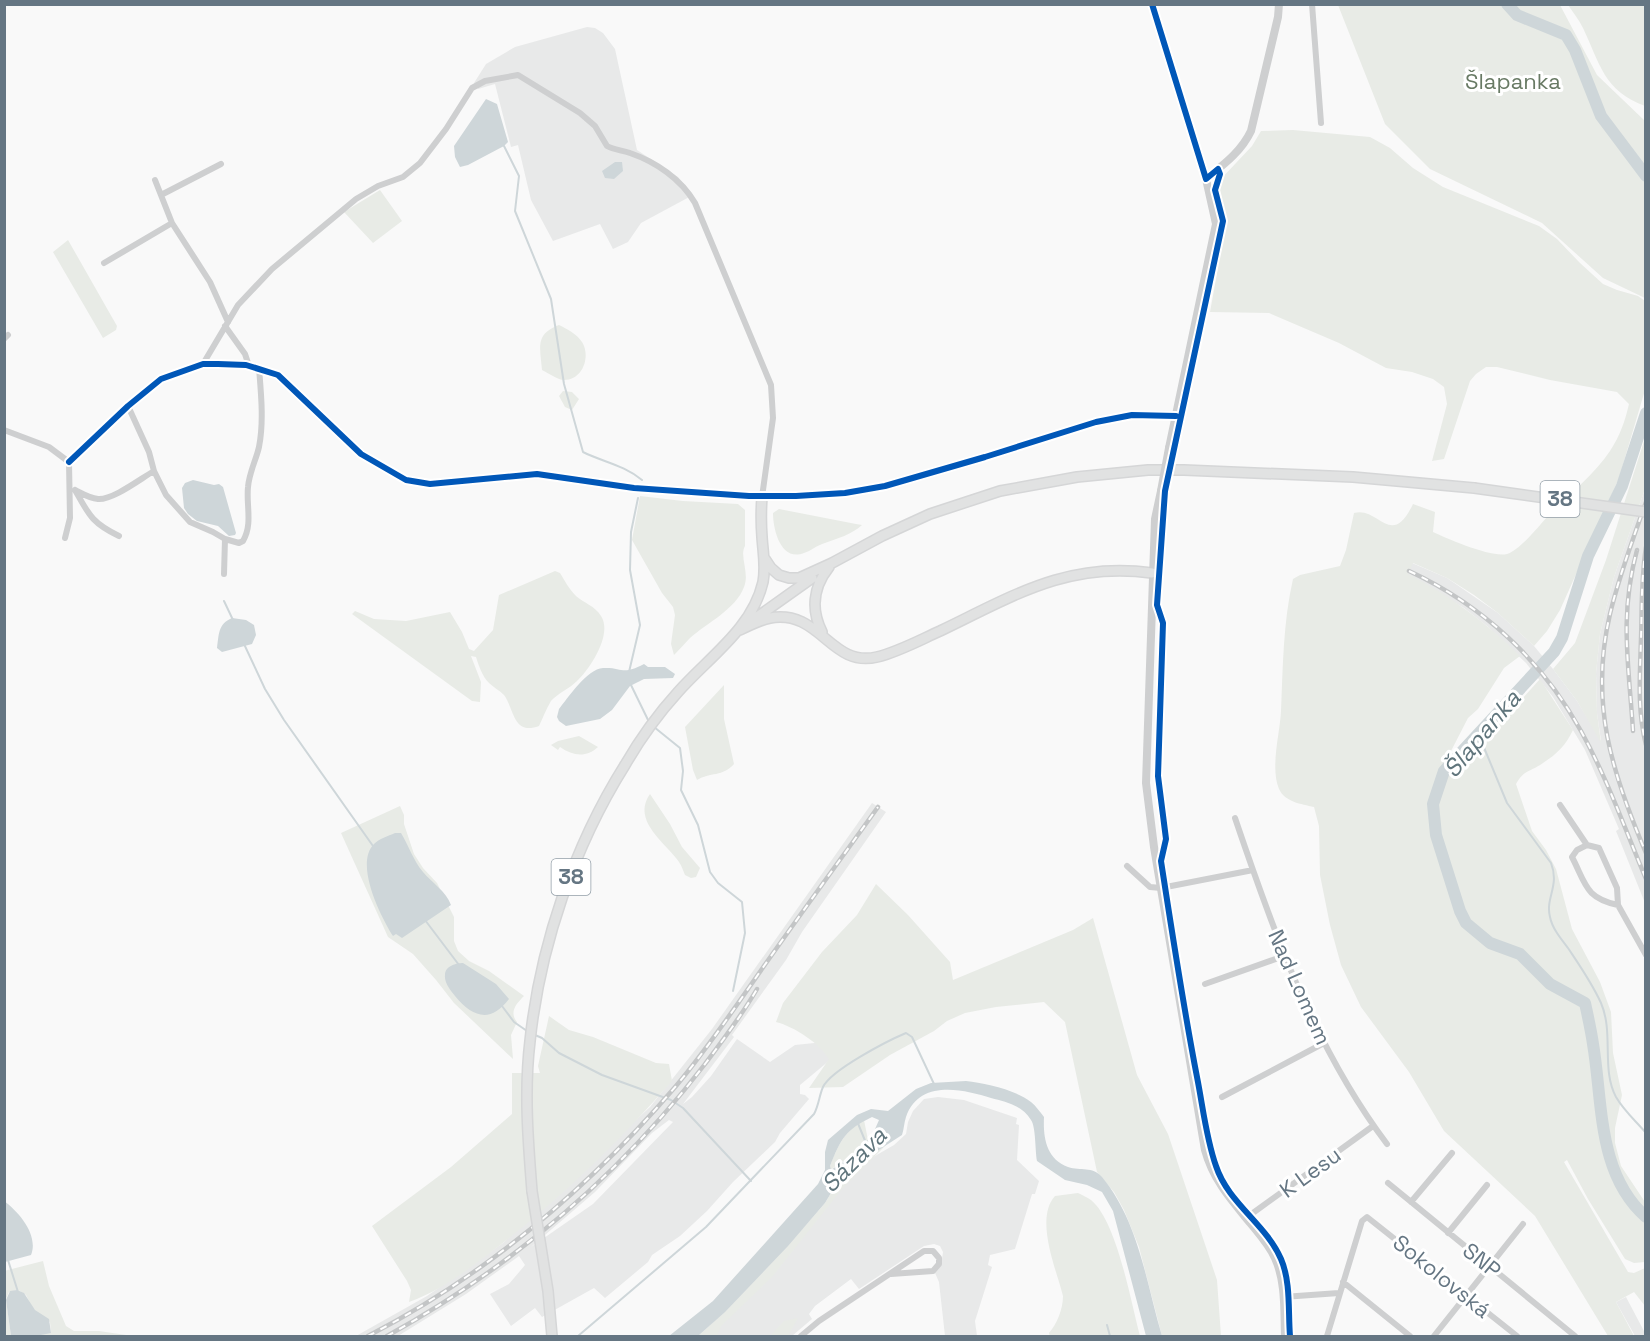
<svg xmlns="http://www.w3.org/2000/svg" width="1650" height="1341" viewBox="0 0 1650 1341" font-family="'Space Grotesk',sans-serif">
	<rect width="100%" height="100%" fill="#f9f9f9"/>
	<path fill="#e8e9e9" fill-rule="evenodd" d="M587 27 595 28 603 33 615 49 637 150 678 177 693 195 641 223 628 242 613 249 600 224 553 241 531 200 518 145 511 147 495 84 478 89 474 83 486 64 515 47Z
		M1645 489V903L1616 831 1619 829 1585 750 1553 697 1526 663 1487 626 1464 608 1407 575 1412 563 1447 578 1498 613 1534 646 1553 669 1577 701 1601 741 1597 713 1596 673 1600 634 1614 577Z
		M872 803 886 812 802 932 786 960 732 1035 734 1037 683 1104 692 1097 711 1076 737 1039 770 1062 795 1045 824 1042 830 1060 800 1085V1094L805 1095 809 1099 780 1133 775 1142 733 1182 707 1211 680 1236 652 1255 648 1262 605 1298 594 1288 542 1317 535 1308 511 1326 490 1294 509 1284 525 1265 519 1256 466 1294 398 1336H356L427 1296 503 1243 650 1107 712 1029ZM669 1120 673 1122 593 1204 531 1247 595 1192 652 1133Z
		M938 1097 964 1100 1017 1118 1016 1124 1019 1125 1017 1160 1039 1181 1035 1194H1032L1015 1249 990 1255 988 1265 992 1267 975 1321 977 1336H945L939 1282 935 1273 941 1266 943 1252 940 1246 934 1244 924 1246 859 1289 851 1279 815 1306 809 1314 812 1319 792 1336H700L868 1160 894 1145 906 1134 908 1122 913 1111 924 1099Z
		M1626 1297 1645 1333V1336H1635L1616 1302Z"/>
	<path fill="#e8ebe6" d="M1338 5H1560L1597 75 1645 121V298L1603 278 1542 223 1430 169 1385 124Z
		M1568 5H1645V106C1604 91 1600 64 1583 28 1579 20 1573 12 1568 5Z
		M1293 130 1370 137 1390 148 1413 168 1443 187 1539 226 1557 239 1580 263 1603 284 1617 290 1638 296 1645 301V390L1619 478 1560 610 1547 631 1534 646 1498 613 1474 595 1447 578 1413 563 1408 574C1449 595 1487 623 1520 656L1504 668 1478 709 1468 718 1433 786 1445 781 1449 770 1460 755 1475 751 1540 679 1573 730C1566 745 1557 754 1543 763 1531 772 1524 769 1516 784L1532 831 1546 850 1556 869 1572 929 1600 982 1611 1012 1613 1053 1622 1095 1615 1128V1143L1621 1166 1645 1202V1262L1634 1263 1625 1259 1588 1199 1567 1160 1564 1162 1628 1272 1634 1273 1645 1268V1306L1634 1292 1616 1302 1634 1336H1608L1535 1216 1444 1131 1409 1072 1361 1007 1341 965 1330 925 1320 875 1319 826 1314 807C1301 804 1285 802 1279 789 1270 768 1280 733 1281 711 1283 666 1283 623 1293 579L1300 575 1340 566 1346 550 1354 513C1379 506 1391 550 1413 504L1435 512 1433 532C1448 539 1492 558 1507 554 1520 550 1538 527 1547 517 1568 495 1593 476 1610 451 1620 436 1625 421 1629 404L1617 392 1550 380 1497 367H1486L1476 374 1470 381 1444 459 1432 461 1447 404 1444 387 1433 379 1412 372 1386 368 1339 343 1269 313 1210 312 1218 268 1221 220 1219 181 1252 146 1261 131Z
		M380 190 402 221 373 243 344 212Z
		M68 240 117 326 116 330 103 338 53 252Z
		M559 325C567 329 577 334 582 342 591 356 583 381 563 380 557 379 548 373 542 370 540 347 535 334 559 325Z
		M563 391 572 392 579 399 572 410 565 407 559 396Z
		M1645 438V489L1614 577 1600 634 1596 673 1597 713 1601 743 1577 701 1553 669 1575 643 1606 560Z
		M640 496 683 501 738 504 745 510V546C739 556 750 573 744 587 736 609 707 623 690 638 685 643 680 649 674 655L671 644 675 615 673 607 662 593 632 540Z
		M779 509 856 524 862 525C851 535 838 538 825 543 817 545 811 551 804 553 781 562 773 530 773 513Z
		M555 571 560 573C565 581 569 589 576 596 584 603 595 606 601 616 613 634 590 669 577 681 569 689 558 693 551 701 546 709 543 718 539 726 513 736 514 708 504 695 499 690 493 687 489 683 482 676 479 666 476 657L471 656 481 682 480 702 472 701 352 614 355 611 374 619 406 621 450 612 462 632 469 649 474 651 493 630 499 595Z
		M724 685V719L734 764C723 777 710 772 697 780L693 770 685 727Z
		M579 736 598 747C586 758 573 756 560 747L558 750 551 745 558 741Z
		M650 794 670 824 682 847 700 868 696 877 691 878 685 875C683 871 682 866 679 862 666 843 631 821 650 794Z
		M400 806 404 815V824L414 854 423 868 437 883 454 917V941L458 951 469 961 489 971 524 996C516 1004 509 1012 517 1022L511 1035 513 1059 454 1003 436 980 413 954 388 937 341 833Z
		M876 884 908 915 950 962 953 980 1073 930 1093 918 1137 1075 1168 1134 1217 1280 1221 1336H1162L1139 1247 1124 1210 1114 1192 1097 1172 1065 1022 1044 1002 996 1007 965 1013 947 1021 934 1031 890 1055 843 1087 809 1088 829 1059C819 1043 795 1027 776 1022L783 1003 822 952 857 915Z
		M549 1016 569 1030 593 1037 656 1063 669 1064 672 1081C617 1144 558 1201 491 1252 466 1271 440 1291 409 1302L411 1290 407 1281 372 1226 451 1167 512 1114V1073H540L538 1066Z
		M864 1120 868 1140 851 1156 830 1170V1166C838 1146 844 1131 864 1120Z
		M886 1145 842 1189 772 1277 721 1326 717 1336H698L725 1312 788 1246 825 1203 843 1173Z
		M1078 1193C1082 1195 1087 1197 1091 1200 1117 1221 1131 1303 1140 1336H1050L1049 1333C1057 1324 1063 1309 1063 1296 1057 1271 1034 1219 1055 1196Z
		M43 1261 49 1286 66 1326 74 1331H99L133 1336H36L51 1332 50 1322 33 1309 26 1295 18 1290 9 1292 6 1299 11 1336H5L4 1271Z
		M798 1318 788 1336H770L784 1321Z"/>
	<path fill="#ced6d9" fill-rule="evenodd" d="M486 99 497 104 508 142 504 146 468 165 460 167 455 157 454 146Z
		M615 162H622L623 171 614 179 605 178 602 171Z
		M193 480 214 485 219 484 223 487 236 533 235 535 229 536 218 526 197 521 188 514 184 508 182 488 185 483Z
		M232 618 246 620 254 625 256 635 252 644 222 652 217 648C219 634 218 624 232 618Z
		M644 664 648 667H665L675 674 673 678 644 679 630 686 612 710 600 719 566 726 559 721 557 717 559 709C568 698 587 669 603 668 623 667 621 676 644 664Z
		M395 833H401C409 846 413 860 423 872 432 883 446 891 451 905L402 938 396 934 393 936C381 917 354 864 374 844 379 839 388 836 395 833Z
		M463 963 496 984 509 999C491 1023 473 1018 455 996 451 991 444 983 445 975 445 966 456 963 463 963Z
		M966 1081C985 1083 1016 1090 1031 1102 1036 1106 1040 1112 1044 1117 1043 1137 1046 1159 1068 1167 1081 1171 1092 1166 1102 1177 1139 1222 1146 1282 1162 1336H1146L1113 1211 1102 1192 1087 1185 1065 1180 1037 1161C1035 1151 1036 1127 1031 1120 1022 1105 1006 1102 991 1098 963 1089 919 1079 906 1117 904 1123 904 1129 902 1135L843 1173 825 1203 788 1246 725 1312 698 1336H669L713 1301 818 1184 825 1170V1152L828 1140 857 1115 871 1109 888 1111 916 1089 931 1083ZM872 1117 879 1120 872 1136 851 1156 831 1170 830 1166C841 1139 845 1130 872 1117Z
		M4 1201C19 1212 39 1235 31 1255L5 1262Z
		M17 1290 24 1293 35 1310 49 1319 51 1333 36 1336H11L6 1300 10 1291Z"/>
	<g fill="none" stroke-linecap="round" stroke-linejoin="round">
		<path stroke="#ced6d9" stroke-width="2" d="M504 146 519 176 515 211 551 299 564 384 583 452C603 462 624 465 642 480
			M224 601 233 620
			M244 644 265 689 284 720 373 846
			M629 672 640 625 630 570 631 532 638 498
			M630 683 650 724
			M654 727 680 748 683 771 681 790 698 825 710 872 718 883 742 902 745 933 733 991
			M1478 733 1507 803 1551 863C1560 886 1545 898 1550 917 1552 928 1561 939 1568 948 1580 966 1592 983 1601 1003 1614 1033 1601 1069 1616 1097 1624 1111 1636 1121 1646 1133
			M425 920 459 965
			M502 1006 514 1022 527 1031
			M535 1035 542 1038 559 1053 602 1075 671 1100 683 1108 751 1181
			M857 1121 866 1143
			M8 1260 18 1292
			M1107 1325 1110 1336
			M578 1336 706 1227 814 1114C819 1105 819 1096 823 1087 831 1070 887 1041 906 1033L912 1037 934 1084"/>
		<path stroke="#ced6d9" stroke-width="12" d="M1507 4 1517 15 1566 35 1575 50 1601 116 1646 176
			M1646 413 1622 486 1588 556 1562 638 1554 652 1444 771 1433 804 1436 835 1460 911 1466 923 1490 943 1520 954 1550 984 1585 1003C1588 1017 1591 1030 1593 1044 1603 1103 1597 1174 1646 1217"/>
		<g stroke="#d5d6d7" stroke-width="12">
			<path id="primary" d="M765 559 771 568 779 575 789 578H799L832 563 882 536 930 514 1000 491 1077 477 1148 470H1184L1353 477 1474 488
				M753 620 812 578
				M740 630C750 625 760 620 770 618 821 609 830 668 877 657 898 652 920 640 940 631 1013 596 1068 561 1152 573
				M822 632C811 610 813 587 829 567
				M532 1191C528 1141 524 1091 530 1041 540 946 574 846 625 765 640 739 658 714 678 692 709 657 752 629 763 582 766 566 763 553 762 537 761 524 761 510 762 497"/>
		</g>
		<path stroke="#cecfd0" stroke-width="6" d="M1312 4 1321 123
			M155 180 172 223 210 282 228 322
			M161 195 221 164
			M104 263 172 223
			M225 326 245 354 249 366
			M4 339 8 335
			M203 364 238 305 272 269 356 199 378 186 403 177 420 163 446 129 472 88 485 81 518 75 580 113 595 126 607 146C614 150 622 150 630 153 656 162 681 179 695 203L771 385 773 418 762 497
			M128 406 149 452 154 471 166 495 190 522 213 532 225 539 224 574
			M4 430 49 447 69 462 70 518 65 538
			M75 490C83 494 89 498 98 499 113 500 140 479 154 471
			M75 490C89 515 92 523 119 536
			M225 539 239 543 243 541C253 524 246 505 248 487 249 473 256 460 259 447 264 422 261 393 259 368
			M1560 805 1587 845 1599 848 1617 888 1618 905 1646 955
			M1235 818C1274 933 1314 1047 1387 1144
			M1587 845 1577 850 1572 857C1586 884 1585 898 1618 905
			M1127 866 1150 887 1161 888 1253 870
			M1205 984 1284 956
			M1222 1097 1324 1043
			M1388 1183 1575 1336
			M1411 1202 1452 1153
			M1246 1218 1373 1126
			M1448 1233 1487 1185
			M1343 1282 1410 1336
			M1283 1297 1339 1293
			M801 1336 819 1321 924 1251H933L939 1258V1264L933 1271 891 1274
			M1327 1336 1362 1221 1367 1217 1517 1336
			M1434 1336 1523 1224"/>
		<path stroke="#cecfd0" stroke-width="8" d="M1152 4 1206 179 1216 224 1169 448
			M1206 179C1223 165 1241 152 1251 131L1278 17 1279 4
			M69 462 128 406 161 379 203 364H218L246 365 278 375 361 454 406 480 430 484 537 474 634 488 749 496H796L845 493 885 486 985 457 1096 422 1132 415 1176 416
			M1161 491 1155 519 1146 783 1154 847 1205 1150C1213 1180 1232 1201 1251 1224 1260 1235 1269 1245 1275 1258 1286 1282 1284 1311 1285 1336"/>
		<use href="#primary" stroke="#e1e2e2" stroke-width="9"/>
		<g stroke="#c3c5c6" stroke-width="4.5">
			<path id="rail" d="M1646 502C1633 539 1619 576 1610 614 1589 703 1612 773 1646 853
				M1646 547C1641 578 1642 609 1641 639 1640 675 1637 710 1646 745
				M1409 571C1482 605 1542 660 1581 731 1607 778 1625 829 1646 879
				M1633 731C1629 665 1619 617 1637 550
				M368 1336C486 1275 590 1187 676 1086 708 1048 736 1006 764 966 802 912 840 860 878 807
				M387 1336C510 1268 619 1176 705 1064 723 1040 742 1015 757 989"/>
		</g>
		<use href="#rail" stroke="#fff" stroke-width="2" stroke-dasharray="7" stroke-linecap="butt"/>
		<g stroke="#d5d6d7" stroke-width="12" stroke-linecap="butt">
			<path id="primary-bridge" d="M1474 488 1646 512
				M532 1191 548 1291 552 1336"/>
		</g>
		<path stroke="#cecfd0" stroke-width="8" d="M1161 491 1169 448"/>
		<use href="#primary-bridge" stroke="#e1e2e2" stroke-width="9"/>
		<g stroke="#fff" stroke-width="10">
			<path id="cycleway" d="M1152 4 1206 179 1218 169 1220 174 1215 190 1223 221 1165 491 1157 605 1163 623 1158 776 1166 839 1161 861C1172 932 1183 1005 1197 1077 1203 1107 1206 1138 1216 1166 1228 1203 1266 1224 1281 1259 1291 1282 1288 1312 1290 1336
				M69 462 128 406 161 379 203 364H218L246 365 278 375 361 454 406 480 430 484 537 474 634 488 749 496H796L845 493 885 486 985 457 1096 422 1132 415 1176 416"/>
		</g>
		<use href="#cycleway" stroke="#0057b8" stroke-width="6"/>
	</g>
	<g text-anchor="middle" stroke-width="6" stroke-linejoin="round" paint-order="stroke">
		<g fill="#fff" stroke="#939fa8" stroke-width="1.5">
			<rect x="1540.5" y="481" width="39" height="36" rx="4.5"/>
			<rect x="551.5" y="859" width="39" height="36" rx="4.5"/>
		</g>
		<g font-size="21" font-weight="bold" fill="#657683">
			<text x="1560" y="506">38</text>
			<text x="571" y="884">38</text>
		</g>
		<g font-size="22" fill="#687a64" stroke="#fff">
			<text x="1513" y="89">Šlapanka</text>
		</g>
		<g font-size="22" fill="#657683" stroke="#fff">
			<text transform="translate(1300 987) rotate(66)" y="8">Nad Lomem</text>
			<text transform="translate(1310 1172) rotate(-36)" y="8">K Lesu</text>
			<text transform="translate(1482 1260) rotate(39)" y="8">SNP</text>
			<text transform="translate(1442 1276) rotate(39)" y="8">Sokolovská</text>
		</g>
		<g font-size="24" font-style="italic" fill="#60757c" stroke="#fff">
			<text transform="translate(1482 734) rotate(-50)" y="8">Šlapanka</text>
			<text transform="translate(854 1160) rotate(-45)" y="8">Sázava</text>
		</g>
	</g>
	<rect width="1650" height="1341" fill="none" stroke="#657683" stroke-width="12"/>
</svg>
